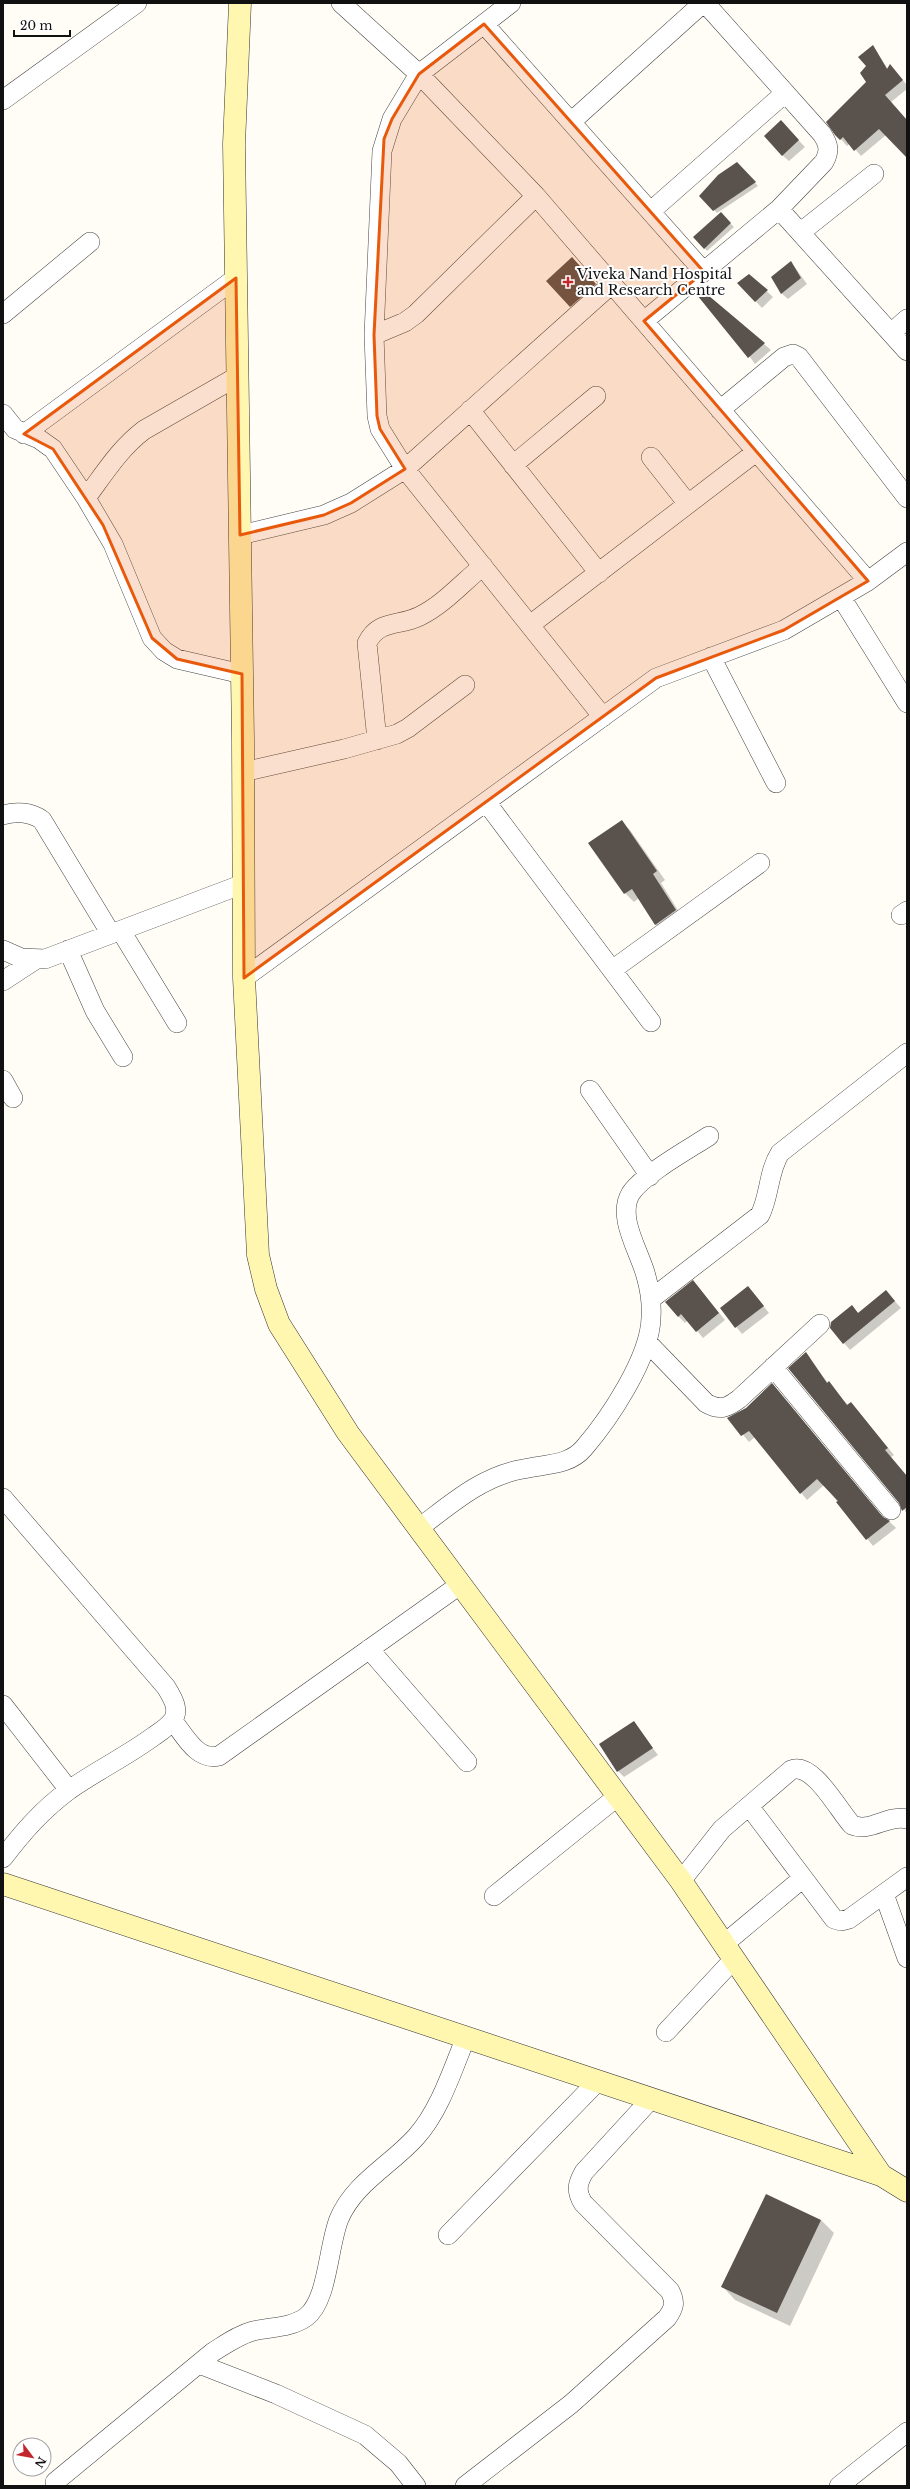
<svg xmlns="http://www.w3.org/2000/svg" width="910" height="2489" viewBox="0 0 910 2489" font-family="'Libre Baskerville',serif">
	<rect width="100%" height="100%" fill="#fffdf5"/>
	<path fill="#0003" d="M873 46 888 69 890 66 907 85V89L891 102 907 121V145L886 135 861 156 850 143 847 146 836 134 867 82V67Z
		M787 128 805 147 789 161 782 155Z
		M736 163 758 186 717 213 700 196Z
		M721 214 734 227 707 251 694 237Z
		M791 262 807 284 788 299 781 293Z
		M578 265 601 291 577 312 571 306Z
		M749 275 773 297 762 308 738 283Z
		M702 291 764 344 771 350 755 364Z
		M621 821 630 830 665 880 661 883 684 920 664 934 656 925 639 898 634 902 625 893Z
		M748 1287 769 1313 742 1334 721 1308Z
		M699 1288 725 1320 703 1338 688 1320 685 1323 678 1316Z
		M892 1298 901 1308 850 1350 844 1343 852 1306 858 1313Z
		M806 1354 828 1383 848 1405 851 1403 857 1410 894 1455 891 1457 907 1477V1514Z
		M746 1409 889 1521 896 1528 873 1546 824 1485 807 1500 755 1437 749 1442 729 1418Z
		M634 1723 658 1755 624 1777 618 1771Z
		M821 2220 834 2233 790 2326 735 2300 723 2287Z"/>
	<path fill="#5a524d" d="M873 45 887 69 890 64 903 80 885 95 907 120V158L879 129 854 151 843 137 840 140 835 135 826 122 866 82 860 73 866 66 858 57Z
		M781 120 799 140 782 156 764 136Z
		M737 162 756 182 713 211 699 196 718 175Z
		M721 212 731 223 704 249 693 237Z
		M572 257 596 284 570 307 546 281Z
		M791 261 801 278 781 294 771 277Z
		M749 274 768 290 755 302 737 283Z
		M702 290 765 343 748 358 697 295Z
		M622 820 657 871 653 874 676 910 655 925 632 889 624 894 588 843Z
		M693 1280 719 1313 696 1332 681 1314 678 1317 665 1302Z
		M748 1286 764 1306 735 1328 720 1308Z
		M886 1290 895 1301 843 1344 830 1328 831 1322 852 1305 858 1313Z
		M806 1352 827 1383 829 1381 847 1405 851 1402 888 1448 885 1450 907 1476V1507L902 1511 899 1503 788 1368Z
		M772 1383 883 1517 890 1521 866 1540 836 1502 838 1501 817 1479 800 1494 749 1431 741 1436 727 1418 746 1408Z
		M634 1721 653 1748 617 1772 599 1744Z
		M766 2194 821 2220 777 2313 721 2287Z"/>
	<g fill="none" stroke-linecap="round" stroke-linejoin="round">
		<g stroke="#444" stroke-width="20">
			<path id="street" d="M341 3 419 74 536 196 868 581
				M484 24 704 272
				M3 100 137 3
				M571 122 703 3
				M536 196 416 314 405 322 374 335 377 416 380 429 405 469 603 717
				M779 209 907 351
				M651 211 785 93
				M801 232 874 174
				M3 314 90 242
				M644 321 779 209 824 162C830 151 829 145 822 134L705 3
				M891 333 907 319
				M374 335 382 151 392 119 419 74 511 3
				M470 410 599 573
				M720 410 784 357 793 354 799 357 907 498
				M3 414 15 429 39 439 53 449 86 498C104 474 119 449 144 430L238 376
				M24 434 236 278
				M651 457 688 504
				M513 465 596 396
				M86 498 113 544 152 638 164 651 177 659 242 674
				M240 535 324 515 351 503 405 469 613 283
				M841 597 907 703
				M530 625 756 452
				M711 657 776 783
				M377 740 367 643C379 619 398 627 420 616 443 605 463 582 483 566
				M243 772 344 749 397 734 408 728 465 685
				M486 802 651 1022
				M3 815C16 811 31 812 42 820L111 934
				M901 915 907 911
				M121 931 177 1023
				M3 950 21 958 45 959 243 884
				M68 950 95 1011 123 1057
				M612 970 760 863
				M244 978 656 678 784 630 868 581 907 552
				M3 981 35 960
				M3 1080 13 1098
				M590 1090 650 1176
				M651 1299 760 1215C770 1195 768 1172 780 1153L907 1053
				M647 1342 706 1403C720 1411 727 1408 739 1399L820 1324
				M773 1367 891 1510
				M3 1498 166 1687C172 1697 180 1709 173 1720 168 1727 160 1732 154 1736 127 1756 96 1771 69 1790 42 1810 23 1832 3 1858
				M419 1528C451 1504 482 1476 523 1469 544 1464 569 1466 584 1448 609 1419 650 1358 651 1318 652 1304 650 1290 646 1276 640 1252 616 1217 631 1193 644 1174 689 1149 709 1136
				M369 1649 467 1762
				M3 1705 69 1790
				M173 1721C185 1736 197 1761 219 1756L461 1584
				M749 1806 834 1919 841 1921 849 1919 907 1877
				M681 1881 722 1829 791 1770C813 1761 838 1810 852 1825 870 1833 888 1814 907 1819
				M884 1894 907 1958
				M494 1896 618 1796
				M724 1944 803 1878
				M666 2032 734 1959
				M448 2235 598 2081
				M199 2364 276 2394 365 2435 398 2463 416 2486
				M55 2482 213 2352C226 2344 238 2335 253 2331 270 2327 291 2328 306 2317 328 2301 328 2246 339 2219 354 2183 391 2165 416 2137 440 2110 452 2071 466 2037
				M465 2486 571 2404 667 2318C674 2308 676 2303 670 2291L583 2203C576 2191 577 2184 584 2172L651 2099
				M839 2486 907 2432"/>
		</g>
		<g stroke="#333" stroke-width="23">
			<path id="secondary" d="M240 3 234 144 243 739 244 978 258 1255 266 1289 279 1324 348 1433 681 1881 881 2175
				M3 1884 881 2175 907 2191"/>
		</g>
		<use href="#street" stroke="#fff" stroke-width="19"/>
		<use href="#secondary" stroke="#fff6b0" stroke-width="22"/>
	</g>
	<path fill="#e8590c" fill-opacity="0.2" stroke="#e8590c" stroke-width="3" stroke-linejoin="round" d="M484 24 704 272 644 321 868 581 784 630 656 678 244 978 242 674 177 659 152 638 103 525 53 449 24 434 236 278 240 535 324 515 351 503 405 469 380 429 377 416 374 335 384 139 392 119 419 74Z"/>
	<path fill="#c4262e" stroke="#fff" stroke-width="1.5" d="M566 276h4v4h4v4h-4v4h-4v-4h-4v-4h4z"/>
	<g text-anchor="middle" stroke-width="4" stroke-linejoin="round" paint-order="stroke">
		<g font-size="14" fill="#111" stroke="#fff" text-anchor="start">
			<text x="577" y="279">Viveka Nand Hospital<tspan x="577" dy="16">and Research Centre</tspan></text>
		</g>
	</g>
	<rect width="910" height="2489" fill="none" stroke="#111111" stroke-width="8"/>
	<g transform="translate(32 2457) rotate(122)"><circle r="19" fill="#ffffff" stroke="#a0a0a0"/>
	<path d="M0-3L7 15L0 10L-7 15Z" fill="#c4262e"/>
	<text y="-6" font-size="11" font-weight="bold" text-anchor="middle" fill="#111111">N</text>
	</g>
	<path d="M14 30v6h56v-6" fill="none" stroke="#111111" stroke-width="2"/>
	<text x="20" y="30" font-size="12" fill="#111111" stroke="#ffffff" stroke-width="3" paint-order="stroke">20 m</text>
</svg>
